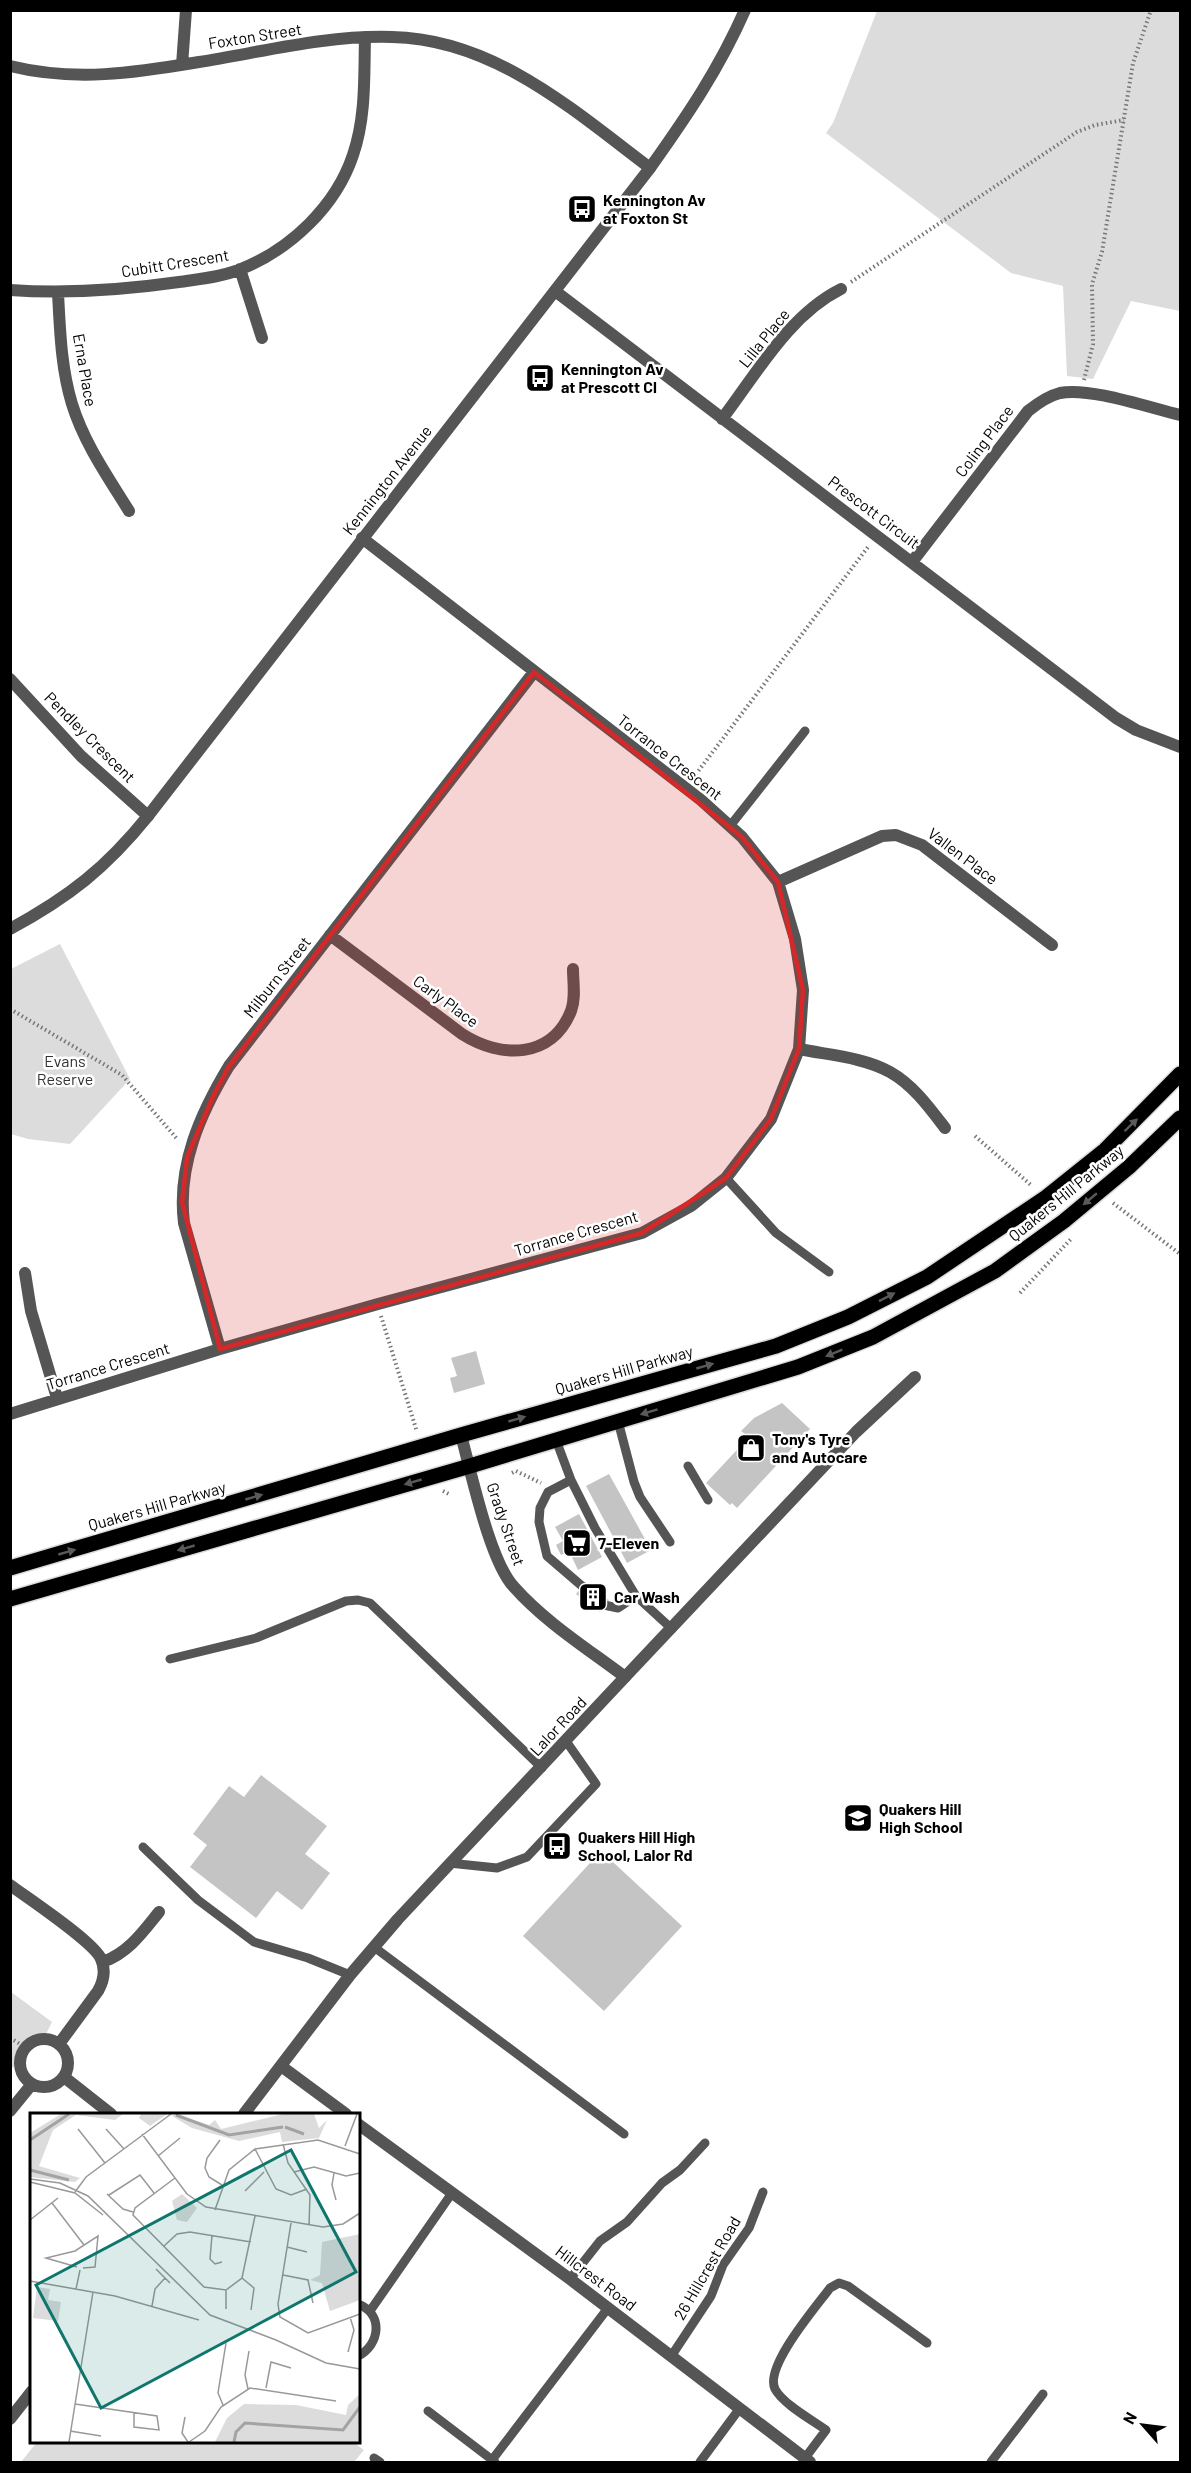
<svg xmlns="http://www.w3.org/2000/svg" width="1191" height="2473" viewBox="0 0 1191 2473" font-family="Barlow,sans-serif">
	<rect width="100%" height="100%" fill="#fff"/>
	<path fill="#dcdcdc" d="M877 11H1180V311L1131 301 1093 379 1067 376 1063 286 1011 273 826 133 833 123Z
		M60 944 130 1079 70 1144 28 1139 11 1134V969Z
		M11 1992 52 2022 44 2038C29 2041 21 2049 19 2065L11 2068Z
		M37 2442H353L364 2450 354 2462H21Z"/>
	<path fill="#c4c4c4" d="M476 1351 485 1384 454 1393 450 1378 457 1376 451 1358Z
		M782 1403 810 1429 737 1508 732 1503 730 1505 706 1483 749 1437 741 1431 754 1418Z
		M609 1474 651 1550 627 1563 586 1486Z
		M579 1514 602 1557 578 1570 569 1551 561 1555 556 1545 563 1541 555 1527Z
		M585 1582 609 1600 600 1612 576 1594Z
		M261 1775 327 1826 305 1854 330 1873 302 1910 277 1891 256 1918 190 1867 207 1845 193 1834 229 1786 244 1797Z
		M601 1851 682 1926 604 2011 523 1936Z"/>
	<g fill="none" stroke-linecap="round" stroke-linejoin="round">
		<g stroke="#dbdbdb" stroke-width="18">
			<path id="primary" d="M10 1568 461 1435 776 1346 848 1317 927 1277 1045 1198 1105 1150 1180 1074
				M10 1599 470 1466 798 1367 873 1337 995 1271 1064 1221 1129 1167 1180 1118"/>
		</g>
		<path stroke="#777" stroke-width="4" stroke-dasharray="1.5 3" stroke-linecap="butt" d="M851 282 1077 132 1095 125 1124 120
			M1084 380 1093 344 1092 284 1102 252 1133 63 1151 10
			M693 778 868 547
			M10 1009 122 1075 178 1140
			M975 1136 1032 1186
			M1113 1203 1180 1254
			M1020 1293 1071 1239
			M381 1316 417 1432
			M512 1473 516 1471 541 1483
			M443 1491 451 1495
			M10 2038 25 2047"/>
		<path stroke="#555" stroke-width="9" d="M730 826 805 731
			M726 1178 776 1233 829 1272
			M618 1421 634 1482 640 1497 670 1542
			M556 1440 571 1480 595 1528 636 1596 672 1629
			M688 1466 708 1500
			M571 1480 548 1492 540 1508 539 1522 547 1556 604 1605 618 1608 636 1596
			M170 1659 256 1638 346 1601 358 1600 370 1603 542 1768
			M143 1847 198 1900 254 1942 308 1958 350 1975
			M449 1863 497 1868 527 1857 596 1784 566 1741
			M374 1947 624 2134
			M570 2279 600 2241 627 2222 662 2183 680 2170 705 2143
			M358 2304C384 2314 380 2345 358 2356
			M370 2311 452 2193
			M672 2355 711 2296 723 2265 749 2228 763 2192
			M428 2411 495 2462
			M374 2458 380 2462
			M805 2458 826 2430C812 2420 783 2404 775 2389 764 2367 816 2307 830 2288L839 2283 848 2286 927 2343
			M492 2460 608 2308
			M700 2462 740 2408
			M991 2462 1043 2394"/>
		<path stroke="#555" stroke-width="12" d="M182 65 186 10
			M10 66C75 82 134 73 199 62 262 52 327 35 392 37 494 39 573 110 650 168
			M240 269 262 338
			M10 290C67 294 123 290 179 282 199 279 222 277 241 269 291 249 336 206 353 155 366 117 364 77 365 37
			M555 291 1116 718 1136 730 1180 747
			M58 293C60 330 61 368 72 404 84 443 108 477 129 511
			M722 419C757 373 789 315 841 289
			M912 562 1028 411C1038 403 1048 396 1060 393 1090 387 1150 408 1180 415
			M10 679 81 756 148 816
			M778 882 882 836 896 835 922 845 1052 945
			M330 935 462 1034C501 1059 552 1059 571 1011 576 998 573 983 573 969
			M799 1049C828 1055 863 1057 890 1072 913 1085 929 1107 945 1128
			M25 1273 31 1311 57 1398
			M220 1349 184 1223C177 1166 200 1114 229 1066L534 672
			M10 1414 220 1349 378 1304 642 1233 691 1206 726 1178 771 1119 799 1049 803 990 795 939 778 882 742 837 701 800 362 538
			M625 1677 856 1432 915 1377
			M10 1885C29 1899 94 1942 101 1959 106 1970 103 1982 98 1991L59 2044
			M103 1962C129 1952 142 1933 159 1912
			M20 2063a24 24 0 1 1 48 0a24 24 0 1 1-48 0Z
			M281 2066 346 2114
			M64 2077 111 2114
			M10 2111 32 2084
			M358 2124 570 2279 810 2462"/>
		<path stroke="#555" stroke-width="12" d="M10 929C69 897 106 868 148 816L650 168C687 116 719 69 745 10
			M244 2114 350 1975 398 1919 625 1677C588 1649 545 1622 514 1587 490 1562 471 1472 461 1435
			M10 2419 32 2391"/>
		<use href="#primary" stroke="#000" stroke-width="15"/>
	</g>
	<defs><path id="oneway-solid" d="M-6-.8H1V-3.2L6.5 0L1 3.2V.8H-6Z" transform="scale(1.5)"/></defs>
	<g fill="#595959">
		<use href="#oneway-solid" transform="translate(1131 1125) rotate(-44)"/>
		<use href="#oneway-solid" transform="translate(1090 1199) rotate(140)"/>
		<use href="#oneway-solid" transform="translate(887 1297) rotate(-27)"/>
		<use href="#oneway-solid" transform="translate(834 1353) rotate(158)"/>
		<use href="#oneway-solid" transform="translate(705 1366) rotate(-16)"/>
		<use href="#oneway-solid" transform="translate(649 1412) rotate(163)"/>
		<use href="#oneway-solid" transform="translate(517 1419) rotate(-16)"/>
		<use href="#oneway-solid" transform="translate(413 1482) rotate(164)"/>
		<use href="#oneway-solid" transform="translate(254 1497) rotate(-16)"/>
		<use href="#oneway-solid" transform="translate(186 1548) rotate(164)"/>
		<use href="#oneway-solid" transform="translate(67 1552) rotate(-16)"/>
	</g>
	<path fill="#d62828" fill-opacity="0.2" stroke="#d62828" stroke-width="4.5" stroke-linejoin="round" d="M534 672 742 837 778 882 803 990 799 1049 771 1119 726 1178 642 1233 220 1349 182 1202 187 1157 214 1094 229 1066Z"/>
	<defs>
		<g id="bus-square" transform="scale(1.5)"><rect x="-9" y="-9" width="18" height="18" rx="4" fill="#000" stroke="#fff"/><path d="M-5-6H5V4H4V6H2V4H-2V6H-4V4H-5ZM-3.5-4V0h7V-4ZM-3.5 1.2v1.5H-2V1.2ZM2 1.2v1.5H3.5V1.2Z" fill="#fff"/></g>
		<g id="shop-square" transform="scale(1.5)"><rect x="-9" y="-9" width="18" height="18" rx="4" fill="#000" stroke="#fff"/><path d="M-5-2.5h2.3a2.7 3.5 0 0 1 5.4 0H5L5.5 6h-11ZM-1.5-2.5h3a1.5 2.3 0 0 0-3 0Z" fill="#fff"/></g>
		<g id="supermarket-square" transform="scale(1.5)"><rect x="-9" y="-9" width="18" height="18" rx="4" fill="#000" stroke="#fff"/><path d="M-6-5.5h2.5l.6 2H6L4.5 2H-2.5L-4.4-4H-6ZM-1.5 3.2a1.3 1.3 0 1 0 .1 0ZM3 3.2a1.3 1.3 0 1 0 .1 0Z" fill="#fff"/></g>
		<g id="building-square" transform="scale(1.5)"><rect x="-9" y="-9" width="18" height="18" rx="4" fill="#000" stroke="#fff"/><path d="M-4-6H4V6H1V3H-1V6H-4ZM-2.5-4.3h1.7v1.8h-1.7ZM.8-4.3h1.7v1.8H.8ZM-2.5-1h1.7V.8h-1.7ZM.8-1h1.7V.8H.8Z" fill="#fff"/></g>
		<g id="school-square" transform="scale(1.5)"><rect x="-9" y="-9" width="18" height="18" rx="4" fill="#000" stroke="#fff"/><path d="M0-5L7-2L0 1L-7-2ZM-4 1L0 2.5L4 1V4Q0 6-4 4Z" fill="#fff"/></g>
	</defs>
	<g fill-rule="evenodd">
		<use href="#bus-square" x="582" y="209"/>
		<use href="#bus-square" x="540" y="378"/>
		<use href="#shop-square" x="751" y="1448"/>
		<use href="#supermarket-square" x="577" y="1543"/>
		<use href="#building-square" x="593" y="1597"/>
		<use href="#school-square" x="858" y="1818"/>
		<use href="#bus-square" x="557" y="1846"/>
	</g>
	<g text-anchor="middle" stroke-width="5" stroke-linejoin="round" paint-order="stroke">
		<g font-size="16" fill="#000" stroke="#fff">
			<text transform="translate(255 36) rotate(-9)" y="6">Foxton Street</text>
			<text transform="translate(175 263) rotate(-9)" y="6">Cubitt Crescent</text>
			<text transform="translate(764 338) rotate(-51)" y="6">Lilla Place</text>
			<text transform="translate(85 370) rotate(80)" y="6">Erna Place</text>
			<text transform="translate(984 441) rotate(-53)" y="6">Coling Place</text>
			<text transform="translate(387 480) rotate(-52)" y="6">Kennington Avenue</text>
			<text transform="translate(874 512) rotate(37)" y="6">Prescott Circuit</text>
			<text transform="translate(90 737) rotate(45)" y="6">Pendley Crescent</text>
			<text transform="translate(670 757) rotate(38)" y="6">Torrance Crescent</text>
			<text transform="translate(963 856) rotate(37)" y="6">Vallen Place</text>
			<text transform="translate(277 977) rotate(-52)" y="6">Milburn Street</text>
			<text transform="translate(446 1001) rotate(36)" y="6">Carly Place</text>
			<text transform="translate(1066 1193) rotate(-39)" y="6">Quakers Hill Parkway</text>
			<text transform="translate(576 1233) rotate(-16)" y="6">Torrance Crescent</text>
			<text transform="translate(108 1366) rotate(-17)" y="6">Torrance Crescent</text>
			<text transform="translate(624 1370) rotate(-16)" y="6">Quakers Hill Parkway</text>
			<text transform="translate(157 1506) rotate(-16)" y="6">Quakers Hill Parkway</text>
			<text transform="translate(506 1524) rotate(71)" y="6">Grady Street</text>
			<text transform="translate(558 1726) rotate(-47)" y="6">Lalor Road</text>
			<text transform="translate(707 2268) rotate(-60)" y="6">26 Hillcrest Road</text>
			<text transform="translate(596 2278) rotate(37)" y="6">Hillcrest Road</text>
		</g>
		<g font-size="16" font-weight="bold" fill="#000" stroke="#fff" text-anchor="start">
			<text x="603" y="206">Kennington Av<tspan x="603" dy="18">at Foxton St</tspan></text>
			<text x="561" y="375">Kennington Av<tspan x="561" dy="18">at Prescott Cl</tspan></text>
			<text x="772" y="1445">Tony's Tyre<tspan x="772" dy="18">and Autocare</tspan></text>
			<text x="598" y="1549">7-Eleven</text>
			<text x="614" y="1603">Car Wash</text>
			<text x="879" y="1815">Quakers Hill<tspan x="879" dy="18">High School</tspan></text>
			<text x="578" y="1843">Quakers Hill High<tspan x="578" dy="18">School, Lalor Rd</tspan></text>
		</g>
		<g font-size="16" fill="#333" stroke="#fff">
			<text x="65" y="1067">Evans<tspan x="65" dy="18">Reserve</tspan></text>
		</g>
	</g>
	<g transform="translate(30 2113)">
		<rect width="330" height="330" fill="#fff"/>
		<path d="M31 1H93L85 7 46 2 23 17 9 53 50 65 45 69 0 64V20ZM111 1H137L120 13 109 5ZM146 1 179 12 185 7 191 16 253 1H284L289 15 297 7 289 25 252 29 250 19 209 28 162 15 142 3ZM152 81 167 95 157 109 147 107 142 88ZM330 121V187L300 198 292 170 280 167 290 162 292 129ZM7 174 20 176 18 187 31 189 28 208 3 205ZM330 281 328 329H185L197 305 214 291 266 292 316 302 318 292Z" fill="#dcdcdc"/>
		<path fill="none" stroke="#a3a3a3" stroke-width="3" d="M146 2 199 22 253 14M255 14 274 21M0 27 39 1M0 57 39 67M204 329 206 319 215 310 313 317 330 294"/>
		<path fill="none" stroke="#999" stroke-width="1.5" d="M48 16 75 50M76 16 94 36M112 21 157 81 176 94 293 114 313 111 330 100M190 27 177 45 175 55 179 64 192 72M253 31 258 50 280 82 279 113M315 33 327 1M225 36 246 76 261 82 277 76M128 43 150 25M264 59 284 54 316 63 330 60M304 60 302 72 306 87M145 65 105 95 103 102 174 174 196 177 212 165 225 103M0 66 30 70 58 83 180 202 246 227 296 250 330 256M0 69 45 80 73 102M215 78 234 59M45 79 56 64 141 1M77 81 93 96 103 99M79 82 110 62 124 80M22 90 54 132M185 97 199 57 225 36 288 27 330 41M0 107 28 85M261 110 248 191 250 204 278 220 330 201M182 122 180 146 185 151 192 149M134 133 147 121 160 119 221 129M257 134 277 139M47 154 16 145 45 138 68 123 65 154 53 155M126 156 140 170M253 162 278 167 283 190M212 165 224 175 221 197M0 168 85 183 169 207M46 176 50 157M122 193 125 176 135 165M196 196V177M318 239 324 217 320 204M236 275 241 249 261 255M218 276 215 262 219 238M45 291 127 303 129 317 104 314V300M193 292 188 280 196 230M155 304 152 320 158 329M40 318 71 323M39 329 63 179M159 329 175 318 191 294 220 275 306 288"/>
		<path fill="#0f766e" fill-opacity="0.15" stroke="#0f766e" stroke-width="3" d="M261 37 326 159 71 295 6 172Z"/>
		<rect width="330" height="330" fill="none" stroke="#000" stroke-width="3"/>
	</g>
	<rect width="1191" height="2473" fill="none" stroke="#000000" stroke-width="24"/>
	<g transform="translate(1143 2425) rotate(298)" stroke="#ffffff" stroke-width="4.5" paint-order="stroke">
	<path d="M0-4.5L10 22L0 15L-10 22Z" fill="#000000"/>
	<text y="-9" font-size="16" font-weight="bold" text-anchor="middle" fill="#000000">N</text>
	</g>
</svg>
